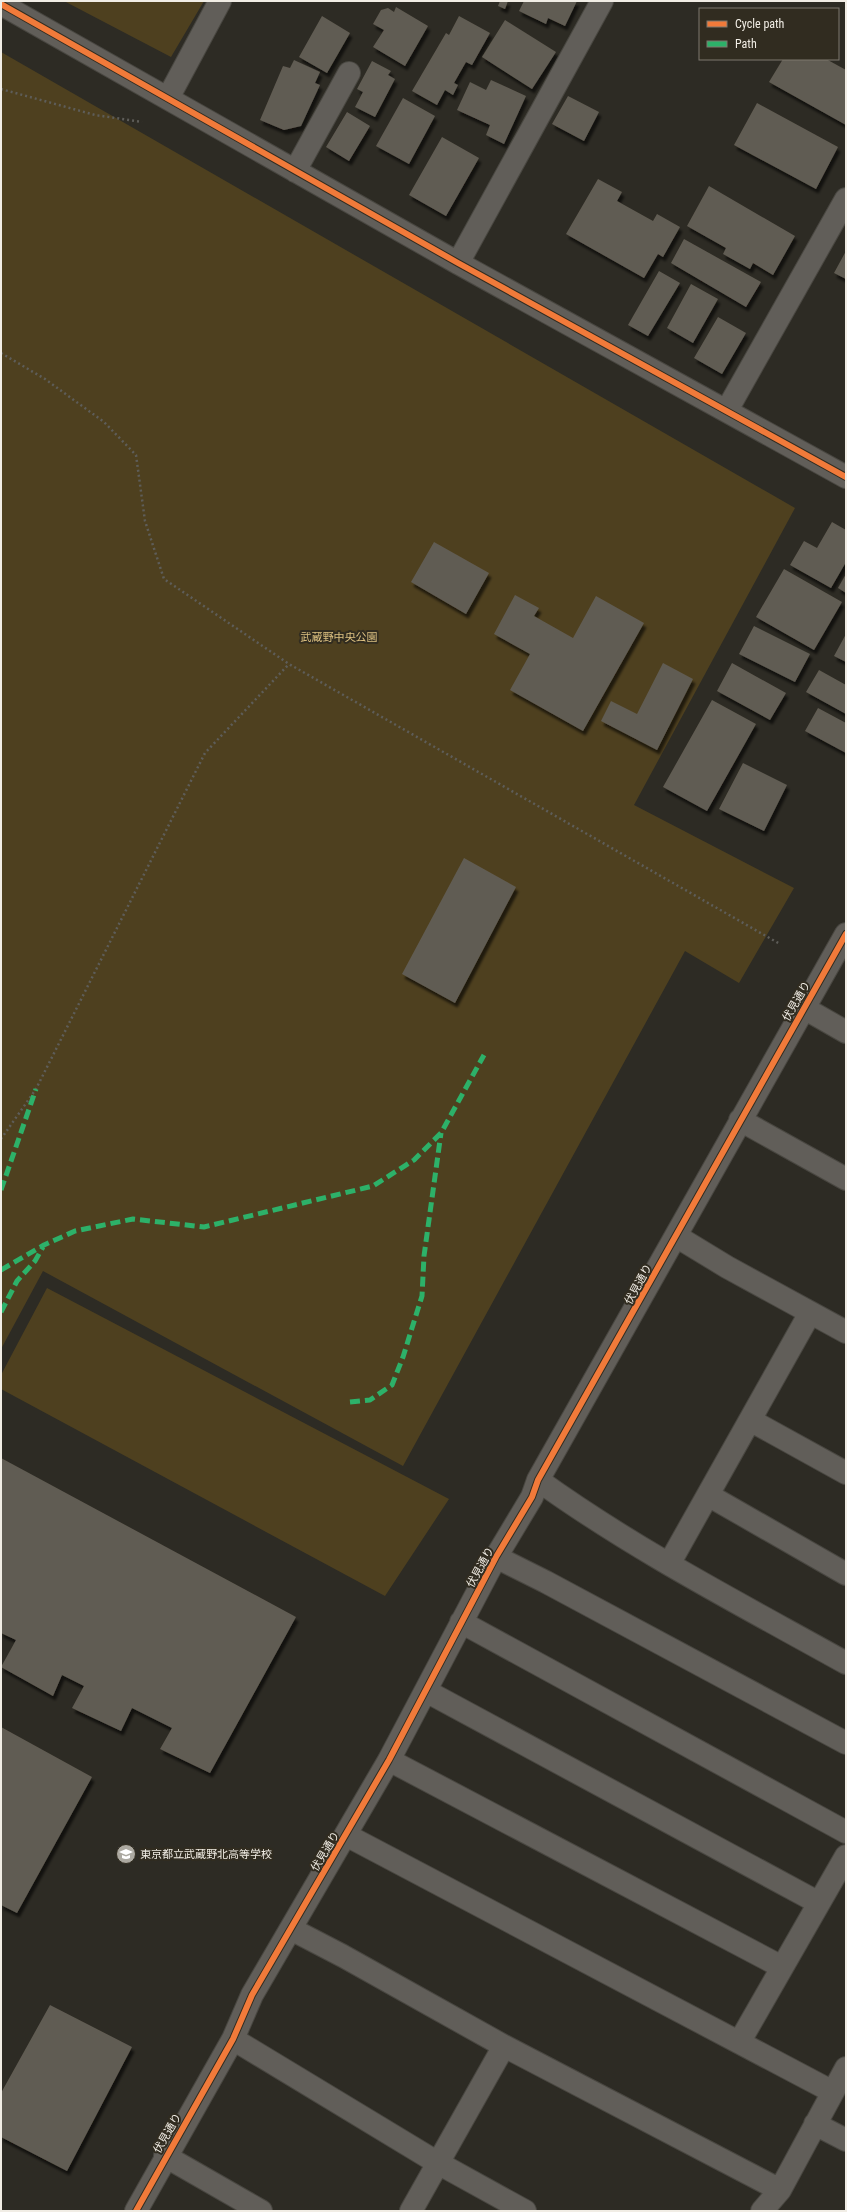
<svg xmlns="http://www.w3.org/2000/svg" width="847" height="2212" viewBox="0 0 847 2212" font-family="'Roboto Condensed','Noto Sans JP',sans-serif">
	<defs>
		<filter id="shadow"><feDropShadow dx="2.5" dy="4.5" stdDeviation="1" flood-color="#0009"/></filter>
	</defs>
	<rect width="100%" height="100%" fill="#2d2b24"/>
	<path fill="#4e401f" d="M64 1H204L171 57Z
		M1 52 795 508 634 805 794 888 739 983 685 951 403 1466 43 1271 1 1349Z
		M47 1288 449 1499 385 1596 1 1389V1375Z"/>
	<path fill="#615c52" filter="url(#shadow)" d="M500 1H508L505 9 498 6Z
		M524 1H577L565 26 548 18 546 24 519 11Z
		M396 7 428 26 405 66 373 47 384 30 373 24 381 10 388 8 394 12Z
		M322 16 350 33 327 73 299 57Z
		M459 16 490 33 472 65 466 62 454 83 458 85 453 95 445 90 437 105 412 91 446 33 449 35Z
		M505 20 556 52 532 89 482 57Z
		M783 59H826L846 70V125L769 82Z
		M294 60 320 72 315 83 320 85 301 126 284 130 260 120 283 66 290 68Z
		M372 61 391 71 388 75 395 79 375 117 355 107 363 92 357 89Z
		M491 80 526 96 504 144 486 135 490 125 457 110 470 82 486 90Z
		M568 96 599 112 584 141 552 124Z
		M403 98 435 116 409 164 376 146Z
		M757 103 838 147 816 189 734 145Z
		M347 112 370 126 349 161 326 147Z
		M442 137 479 158 446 216 409 195Z
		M598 179 622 192 617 201 653 221 657 214 680 227 663 257 658 254 644 278 566 234Z
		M709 186 795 236 773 275 753 263 750 269 723 254 726 248 687 226Z
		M684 239 761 282 746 307 671 263Z
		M846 251V279L834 273Z
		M659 271 680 283 648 336 628 325Z
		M691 284 718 299 693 343 667 328Z
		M718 317 746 333 722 374 694 358Z
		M832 522 846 530V562L831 588 790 565 804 541 817 548Z
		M434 542 489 573 466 614 411 582Z
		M784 569 842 602 814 650 756 617Z
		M846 574V593L838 588Z
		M515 595 539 608 534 616 573 638 596 596 644 623 583 731 510 690 530 654 494 634Z
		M754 626 810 654 795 682 739 654Z
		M846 634V662L834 656Z
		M663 663 693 679 657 750 601 721 611 701 637 714Z
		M732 663 786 693 770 720 717 691Z
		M819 670 846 685V714L806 692Z
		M712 700 756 724 707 811 663 787Z
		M818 708 846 723V753L805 731Z
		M743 763 787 785 764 831 719 809Z
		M464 858 516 887 455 1003 402 974Z
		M1 1458 296 1617 210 1773 160 1749 172 1728 132 1708 121 1731 72 1708 84 1686 62 1675 53 1696 1 1667 16 1640 1 1633Z
		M1 1727 92 1777 17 1913 1 1905Z
		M50 2005 132 2047 67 2171 1 2137V2093Z"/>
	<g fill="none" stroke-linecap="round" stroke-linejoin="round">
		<g stroke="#494741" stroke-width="24">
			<path id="minor" d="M1 4 458 263 846 477
				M168 98 220 1
				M295 171 349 73
				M458 263 602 1
				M727 410 846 199
				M804 1008 846 1032
				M740 1120 846 1179
				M676 1236 727 1267 846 1332
				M750 1420 846 1473
				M538 1480C635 1550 742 1605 846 1663
				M708 1495 846 1574
				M496 1557 546 1582 846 1743
				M669 1564 810 1313
				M461 1622 846 1832
				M426 1691 819 1903
				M389 1760 782 1967
				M346 1835 833 2092
				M291 1929 343 1956 504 2046 780 2190
				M233 2039 438 2163 525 2211
				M740 2041 846 1856
				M815 2124 846 2140
				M165 2156 261 2211
				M136 2211 233 2039 252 1995 389 1760 496 1557 532 1497 538 1480 846 934
				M411 2211 504 2046
				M762 2211 780 2190 846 2068"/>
		</g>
		<path stroke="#5e5d59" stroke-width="2.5" stroke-dasharray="2 3" stroke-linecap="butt" d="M1 89 95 115 142 122
			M1 353 45 379 104 422 136 455 145 521 164 579 289 664 780 944
			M1 1139 36 1089 205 753 289 664"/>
		<use href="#minor" stroke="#615e59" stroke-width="22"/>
		<path stroke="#2db169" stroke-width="5" stroke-dasharray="10 5" stroke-linecap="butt" d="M1 1190 36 1089
			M1 1270 44 1245 75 1231 133 1219 204 1227 373 1186 414 1160 441 1133 484 1055
			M1 1312 17 1281 35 1261 43 1247
			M350 1402 370 1400 392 1385 403 1357 422 1296 424 1256 441 1133"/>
		<g stroke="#312c20" stroke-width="8">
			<path id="cycleway" d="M1 4 458 263 846 477
				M136 2211 233 2039 252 1995 389 1760 496 1557 532 1497 538 1480 846 934"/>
		</g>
		<use href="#cycleway" stroke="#f17a3a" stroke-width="6"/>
	</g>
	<defs>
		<g id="school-disc" transform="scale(1)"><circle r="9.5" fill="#aca9a1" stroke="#312c20"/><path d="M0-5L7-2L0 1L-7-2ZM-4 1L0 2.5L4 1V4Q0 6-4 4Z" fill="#fff"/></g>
	</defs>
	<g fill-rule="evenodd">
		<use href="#school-disc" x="126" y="1854"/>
	</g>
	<g text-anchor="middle" stroke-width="4" stroke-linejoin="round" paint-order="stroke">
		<g font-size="11" fill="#dcc080" stroke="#312c20">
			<text x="339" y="641">武蔵野中央公園</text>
		</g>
		<g font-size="11" fill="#f1ede5" stroke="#312c20">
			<text transform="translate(796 1001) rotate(-60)" y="4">伏見通り</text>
			<text transform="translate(638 1284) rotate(-61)" y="4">伏見通り</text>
			<text transform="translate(480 1567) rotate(-61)" y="4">伏見通り</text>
			<text transform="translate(325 1851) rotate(-59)" y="4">伏見通り</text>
			<text transform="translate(167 2133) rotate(-60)" y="4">伏見通り</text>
		</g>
		<g font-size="11" fill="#f1ede5" stroke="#312c20" text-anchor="start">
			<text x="140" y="1858">東京都立武蔵野北高等学校</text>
		</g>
	</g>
	<rect width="847" height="2212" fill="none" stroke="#f1ede5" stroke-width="4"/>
	<rect x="699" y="8" width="140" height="52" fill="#312c20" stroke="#7e796f"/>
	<rect x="707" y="21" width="20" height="6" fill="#f17a3a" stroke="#7e796f"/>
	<text x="735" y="28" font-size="12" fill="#f1ede5">Cycle path</text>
	<rect x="707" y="41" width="20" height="6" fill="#2db169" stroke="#7e796f"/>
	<text x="735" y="48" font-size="12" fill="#f1ede5">Path</text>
</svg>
